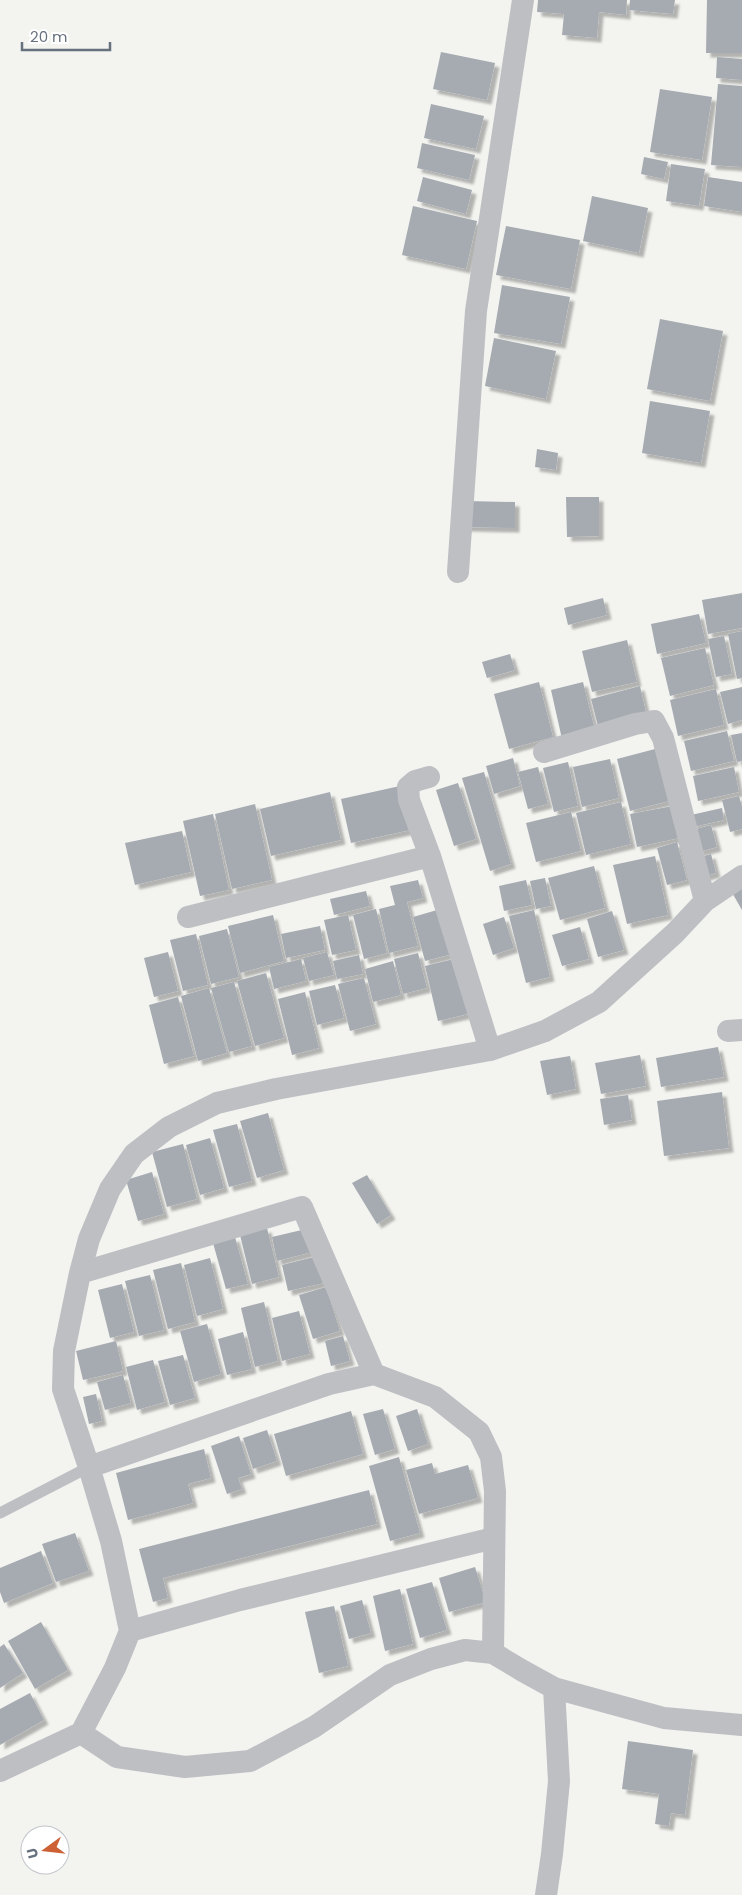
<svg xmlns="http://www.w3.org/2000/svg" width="742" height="1895" viewBox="0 0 742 1895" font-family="Poppins,sans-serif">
	<defs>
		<filter id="shadow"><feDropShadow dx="4.5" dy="4.5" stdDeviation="1" flood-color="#0004"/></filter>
	</defs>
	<rect width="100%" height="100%" fill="#f3f3f0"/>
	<path fill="#a6abb1" filter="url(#shadow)" d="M538 0H627L626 15 599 12 597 38 562 35 564 14 537 12Z
		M630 0H675L673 14 629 10Z
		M707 0H742V53H706Z
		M441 52 495 63 487 100 433 89Z
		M717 57 742 59V80L716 78Z
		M718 84 742 86V167L711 165Z
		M660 89 712 97 702 160 650 152Z
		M431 104 484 116 476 149 424 138Z
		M422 143 475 155 469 180 417 168Z
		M644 157 668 162 664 179 641 174Z
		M671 164 705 169 699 206 666 201Z
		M423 177 472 190 466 214 417 201Z
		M708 177 742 182V212L704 206Z
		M592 196 648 208 639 253 583 241Z
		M413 206 477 221 466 269 402 255Z
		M506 226 580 240 571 289 496 275Z
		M502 285 570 297 561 344 494 333Z
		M660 319 723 331 710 401 647 389Z
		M494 338 556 351 546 399 485 386Z
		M650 401 710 411 701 463 642 453Z
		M537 449 558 453 556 470 535 467Z
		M566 497H599V536L567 537Z
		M466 501 515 502V528L465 527Z
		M742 593V628L708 634 702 600Z
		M603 598 607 615 568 625 564 608Z
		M699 614 706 643 657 654 651 624Z
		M742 631V678L737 679 728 634Z
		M724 636 732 674 716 677 708 639Z
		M627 640 637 682 592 692 582 651Z
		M705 648 714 685 670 696 661 658Z
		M510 654 515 670 487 678 482 662Z
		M539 682 553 737 509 749 494 694Z
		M583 682 595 730 562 739 551 690Z
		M640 686 647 717 599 730 591 699Z
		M742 687V720L728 724 720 692Z
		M716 689 724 725 678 736 670 700Z
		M727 731 734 761 691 771 684 741Z
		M742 733V761L737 762 731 735Z
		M655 749 669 801 630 811 617 759Z
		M513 758 520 786 494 794 486 766Z
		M610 759 619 798 582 807 573 767Z
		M568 762 578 806 554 812 543 768Z
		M538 767 548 804 528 809 518 772Z
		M734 767 739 792 698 801 693 776Z
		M484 772 511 864 490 871 462 778Z
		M458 783 476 839 454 846 436 790Z
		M400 786 410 830 351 843 341 799Z
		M330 792 341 840 271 856 260 809Z
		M739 796 742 807V829L730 832 722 800Z
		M621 802 631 844 586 855 576 813Z
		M255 804 272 880 232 889 215 814Z
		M673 806 679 838 637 847 630 814Z
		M722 808 724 820 693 827 691 815Z
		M571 812 581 851 536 862 526 823Z
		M213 814 229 890 200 896 183 821Z
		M711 825 717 847 699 852 693 830Z
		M182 831 191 872 135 885 125 843Z
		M677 842 687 880 667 885 657 848Z
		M711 854 716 873 702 877 697 858Z
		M655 856 668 915 627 924 613 865Z
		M594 866 605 908 560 920 548 878Z
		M545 878 551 906 536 909 530 881Z
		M418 880 423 898 407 902 418 946 389 953 379 909 395 905 390 886Z
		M526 880 532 905 504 911 499 886Z
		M742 883V910L730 889Z
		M366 891 370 906 334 915 330 899Z
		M444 908 456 953 425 961 413 917Z
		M376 909 387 953 364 959 353 915Z
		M534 910 550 977 526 983 509 916Z
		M612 911 624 950 598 957 587 919Z
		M273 915 284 961 240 973 228 926Z
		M348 915 356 950 332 955 324 920Z
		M504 917 514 948 493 955 483 924Z
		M320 926 325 950 286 958 281 934Z
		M580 927 589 959 562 966 552 935Z
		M227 929 239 977 211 984 199 936Z
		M196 934 208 985 183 991 170 940Z
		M168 952 178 991 154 997 144 958Z
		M327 952 334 975 309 981 303 958Z
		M418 953 427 988 403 994 394 959Z
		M359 955 363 974 337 979 333 961Z
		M458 958 472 1013 438 1021 425 966Z
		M301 959 306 981 274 989 269 967Z
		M393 961 401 995 373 1002 365 969Z
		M266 973 284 1038 255 1046 237 981Z
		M364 978 376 1024 350 1031 338 984Z
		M234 982 252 1046 229 1052 211 988Z
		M335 985 344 1018 317 1025 309 991Z
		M209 988 227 1053 198 1061 181 996Z
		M305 992 319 1048 292 1055 278 999Z
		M178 997 194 1056 164 1064 149 1005Z
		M718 1047 724 1077 661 1087 656 1058Z
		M640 1055 646 1086 601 1094 595 1063Z
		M570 1056 576 1089 547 1095 540 1061Z
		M722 1092 729 1148 664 1156 657 1101Z
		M628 1095 632 1120 604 1125 600 1099Z
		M268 1113 284 1170 257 1178 240 1121Z
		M237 1124 252 1181 229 1187 213 1130Z
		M210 1138 224 1188 200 1195 186 1145Z
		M183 1144 197 1199 167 1207 152 1152Z
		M152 1172 164 1214 138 1221 126 1180Z
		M367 1175 391 1215 377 1224 352 1183Z
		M267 1228 279 1277 252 1284 240 1235Z
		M306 1229 312 1252 277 1261 272 1237Z
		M235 1237 248 1284 226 1289 213 1243Z
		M318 1256 324 1283 288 1291 282 1265Z
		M210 1258 223 1309 197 1316 184 1265Z
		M181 1263 195 1322 168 1329 153 1270Z
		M150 1275 164 1330 139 1336 125 1281Z
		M122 1284 134 1332 110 1338 98 1290Z
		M326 1287 340 1331 313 1339 299 1295Z
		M264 1302 278 1361 255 1367 241 1308Z
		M299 1311 310 1354 282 1361 272 1318Z
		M207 1324 221 1374 194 1382 180 1331Z
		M243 1332 252 1369 227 1375 218 1339Z
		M343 1336 350 1361 331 1366 325 1341Z
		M116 1341 123 1371 83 1380 76 1351Z
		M183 1355 195 1398 170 1405 158 1361Z
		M153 1360 165 1402 137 1410 126 1367Z
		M123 1375 131 1403 105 1410 97 1382Z
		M96 1394 102 1421 89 1424 83 1397Z
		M383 1409 395 1449 375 1455 363 1414Z
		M417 1409 428 1444 408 1451 396 1416Z
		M351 1411 363 1454 286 1476 274 1434Z
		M267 1430 277 1461 253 1469 243 1438Z
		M239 1436 251 1474 238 1478 242 1489 227 1494 211 1446Z
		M204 1449 211 1478 188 1484 193 1503 128 1520 116 1473Z
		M399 1457 420 1533 390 1541 369 1466Z
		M432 1463 435 1474 468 1465 478 1498 419 1514 406 1470Z
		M369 1490 377 1524 163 1578 168 1598 153 1602 139 1549Z
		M75 1533 89 1571 56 1582 42 1544Z
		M41 1551 53 1583 4 1603 0 1592V1568Z
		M475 1567 486 1602 449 1612 439 1578Z
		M432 1582 447 1630 420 1638 406 1589Z
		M400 1589 413 1644 385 1651 373 1596Z
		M362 1600 371 1633 349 1639 340 1606Z
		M334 1606 348 1666 319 1673 305 1612Z
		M41 1622 68 1670 35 1689 8 1641Z
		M4 1644 23 1673 0 1688V1647Z
		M30 1693 44 1720 0 1745V1709Z
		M628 1741 693 1750 685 1815 671 1813 669 1826 655 1824 659 1794 622 1789Z"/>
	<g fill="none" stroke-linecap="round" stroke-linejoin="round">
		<path stroke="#bdbfc3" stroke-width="11" d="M0 1513 89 1467"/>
		<path stroke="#bdbfc3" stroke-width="22" d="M458 572 476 311 523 0
			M544 752 635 724 654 721 663 738 705 901
			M429 777 415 781 408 787 409 800 430 856
			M742 876 705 901 675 933 599 1002 545 1031 490 1050 276 1089 217 1103 169 1127 134 1154 110 1189 89 1239 80 1273 64 1351 63 1389 89 1467 111 1541 130 1631 115 1668 81 1733 117 1757 185 1767 250 1761 314 1727 390 1675 431 1659 465 1650 493 1653 523 1671 554 1688 664 1718 742 1725
			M188 917 430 856 490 1050
			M728 1031 742 1030
			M80 1273 302 1207 374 1374
			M89 1467 329 1384 374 1374 435 1397 479 1432 491 1457 495 1491 493 1653
			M130 1631 240 1600 494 1538
			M0 1771 81 1733
			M546 1895 552 1854 559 1781 554 1688"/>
	</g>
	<g transform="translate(45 1850) rotate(255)"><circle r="24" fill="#ffffff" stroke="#c2c6cb"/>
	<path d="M0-4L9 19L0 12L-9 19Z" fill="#cd6135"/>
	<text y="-8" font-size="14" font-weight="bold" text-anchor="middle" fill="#66717d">U</text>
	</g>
	<path d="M22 42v8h88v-8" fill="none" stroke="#66717d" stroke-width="2.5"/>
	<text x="30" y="42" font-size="15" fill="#66717d" stroke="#ffffff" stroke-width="4" paint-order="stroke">20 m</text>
</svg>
